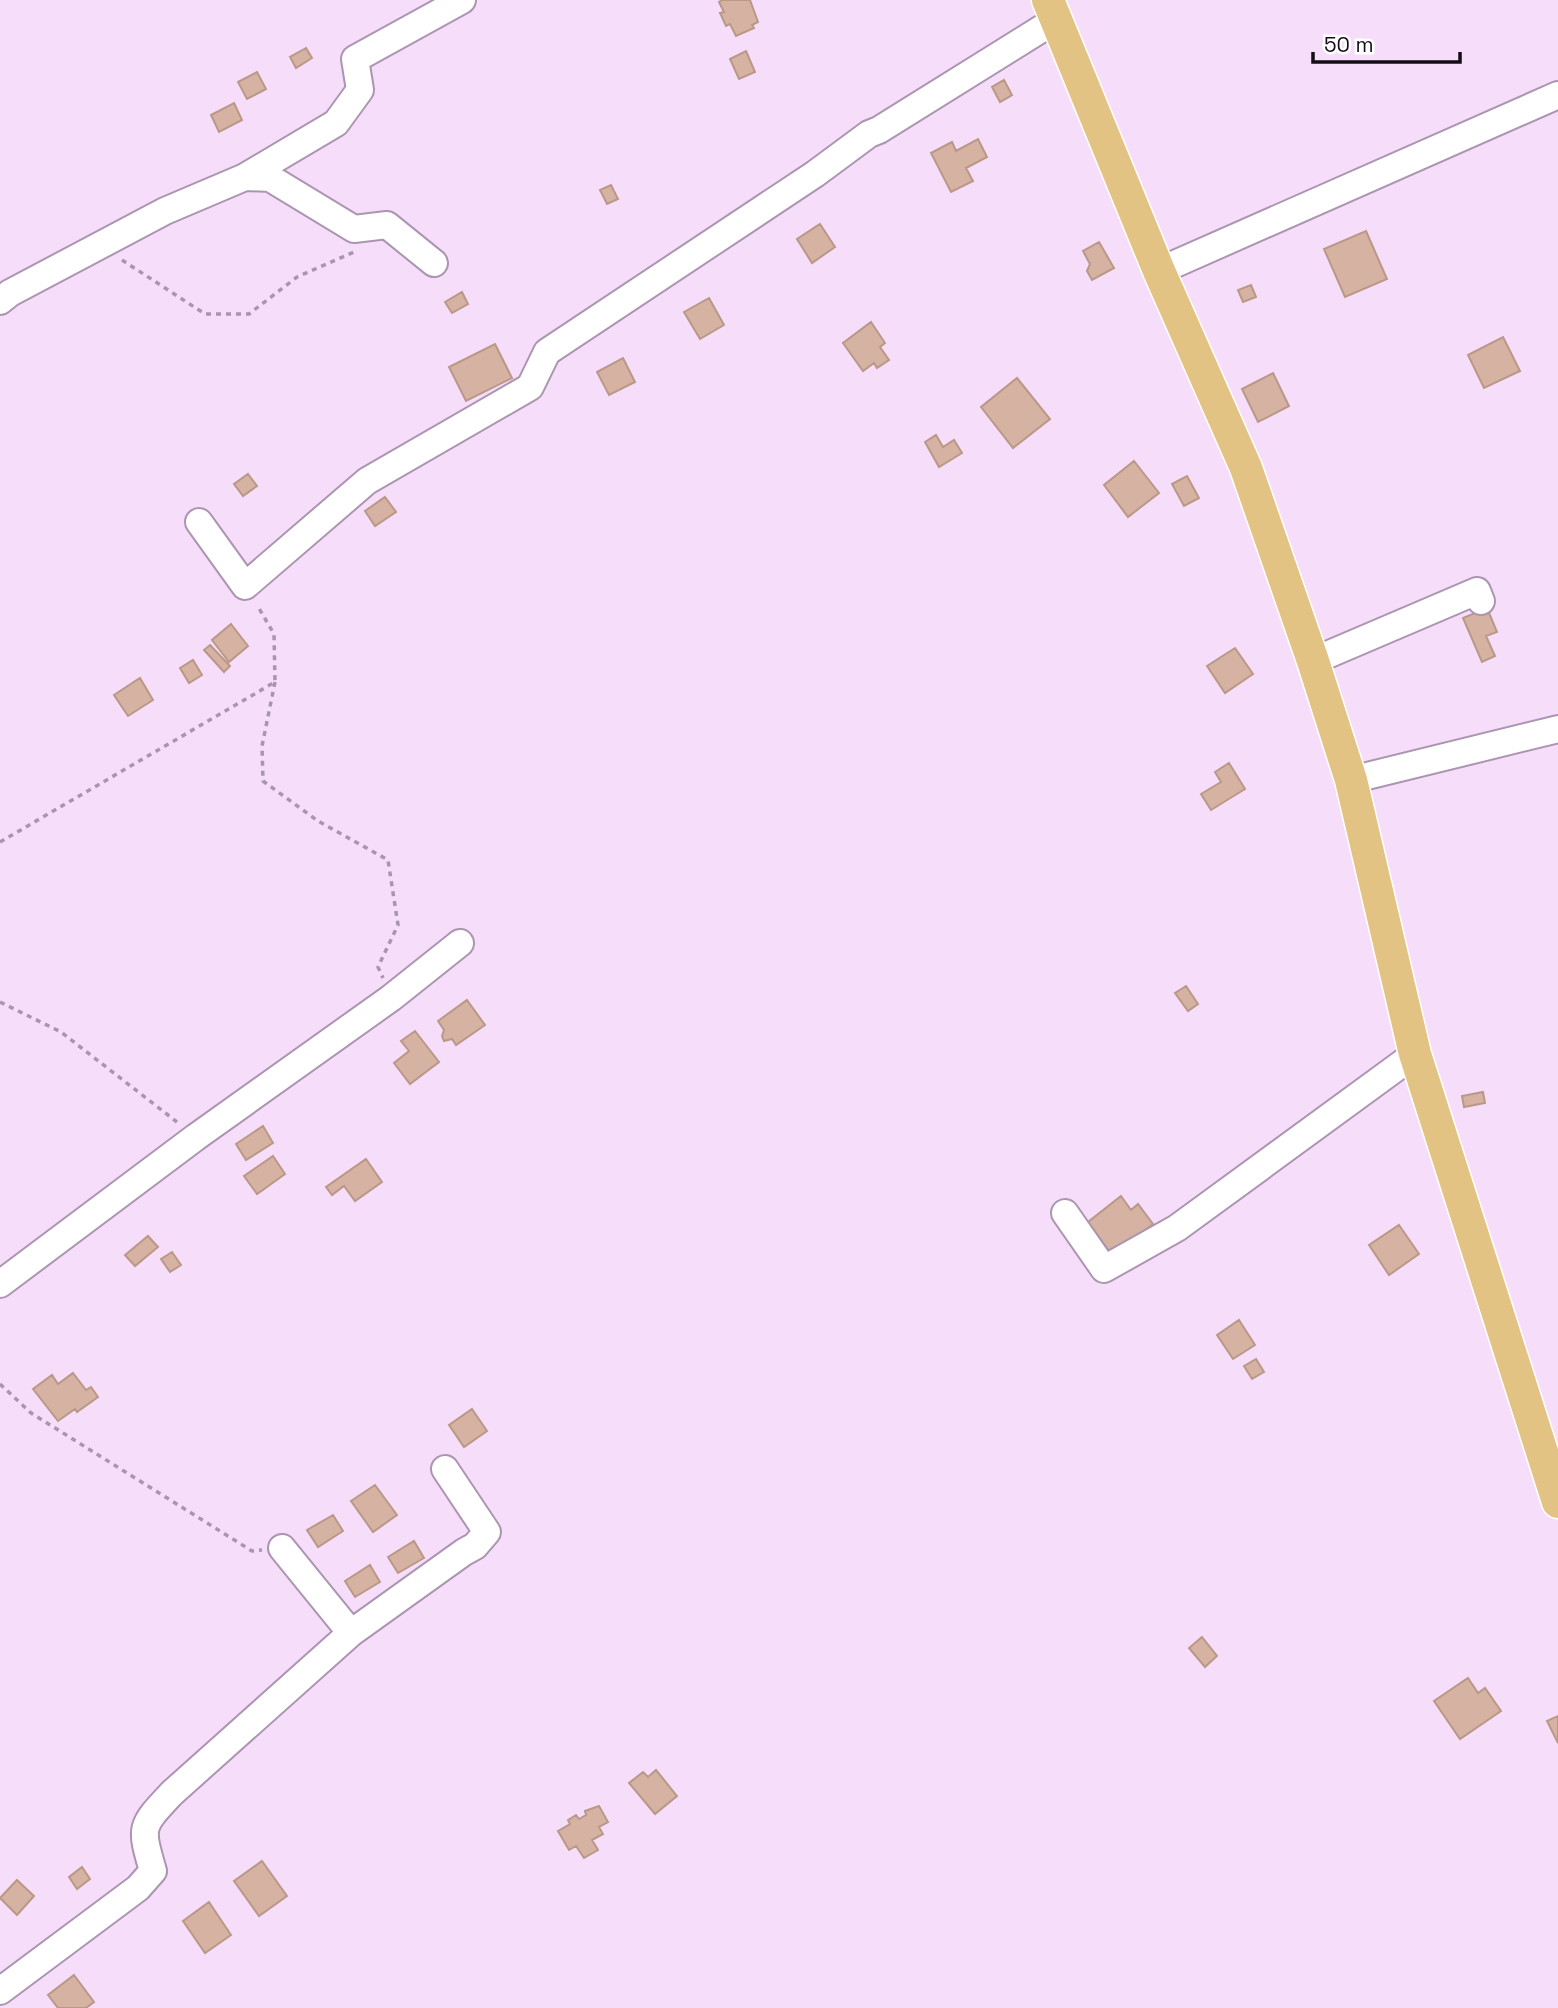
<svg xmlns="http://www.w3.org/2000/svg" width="1558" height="2008" viewBox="0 0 1558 2008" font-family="'Space Grotesk',sans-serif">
	<rect width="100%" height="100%" fill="#f6defb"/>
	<path fill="#d5b2a1" stroke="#ba9888" stroke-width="2" d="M722 0H750L758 22 752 25 754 28 736 36 730 24 726 26 720 13 724 12 719 2Z
		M306 48 312 58 296 68 290 57Z
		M746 51 755 72 739 79 730 59Z
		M257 72 266 89 247 99 238 82Z
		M1004 80 1012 95 1000 102 992 87Z
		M234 103 242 120 219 132 211 115Z
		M978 139 987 157 966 168 973 181 951 192 931 153 952 142 956 151Z
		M611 185 618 199 607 204 600 190Z
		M820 224 835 247 812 263 797 239Z
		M1366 231 1387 279 1345 297 1324 249Z
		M1099 242 1114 268 1092 280 1087 271 1090 264 1083 251Z
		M1251 285 1256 297 1243 302 1238 290Z
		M462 292 468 304 452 313 445 302Z
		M709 298 724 325 700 339 684 312Z
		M871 322 885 343 880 347 889 360 877 368 874 363 863 371 843 343Z
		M1503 337 1520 371 1484 388 1468 355Z
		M495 344 512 378 466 401 449 367Z
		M623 358 635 382 609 395 597 372Z
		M1273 373 1289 406 1258 422 1242 389Z
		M1017 378 1050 419 1013 448 981 407Z
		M936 435 943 447 954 440 962 453 939 467 925 442Z
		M1134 461 1159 493 1128 517 1104 485Z
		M248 474 257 486 243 496 234 484Z
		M1187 476 1199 498 1184 506 1172 484Z
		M385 497 396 512 375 526 365 511Z
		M1487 608 1497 632 1486 636 1495 656 1482 662 1463 618Z
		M231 624 248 646 229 662 212 640Z
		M210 645 230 666 224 672 204 650Z
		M1235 648 1253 674 1225 693 1207 666Z
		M193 660 202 675 189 683 180 668Z
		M140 678 153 700 128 716 114 695Z
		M1229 763 1245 789 1211 810 1201 794 1221 782 1215 772Z
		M1186 986 1198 1004 1188 1011 1175 993Z
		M467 1000 485 1025 456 1045 452 1039 444 1041 442 1036 444 1030 438 1021Z
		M415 1031 439 1062 410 1084 394 1063 409 1051 401 1041Z
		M1483 1092 1485 1103 1464 1107 1462 1096Z
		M263 1126 273 1143 246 1160 236 1144Z
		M273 1156 285 1174 257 1194 244 1176Z
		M366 1159 382 1182 355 1201 344 1186 332 1195 326 1187Z
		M1121 1196 1131 1210 1138 1204 1153 1224 1112 1255 1088 1222Z
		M1399 1225 1419 1254 1389 1275 1369 1245Z
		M148 1236 158 1247 135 1266 125 1255Z
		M172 1252 181 1265 170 1272 161 1259Z
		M1239 1320 1255 1345 1233 1359 1217 1335Z
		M1256 1359 1264 1372 1252 1379 1244 1366Z
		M73 1373 86 1390 91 1387 98 1397 77 1412 75 1409 58 1421 33 1389 52 1375 58 1384Z
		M472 1409 487 1431 464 1447 449 1425Z
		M375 1485 397 1515 373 1532 351 1501Z
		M333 1515 343 1531 318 1547 307 1530Z
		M414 1541 424 1558 398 1573 388 1557Z
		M370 1565 380 1582 355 1597 345 1581Z
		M1202 1637 1217 1656 1205 1667 1189 1648Z
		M1468 1678 1478 1693 1485 1688 1501 1711 1460 1739 1434 1701Z
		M1558 1716V1743L1547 1721Z
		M656 1770 677 1796 655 1814 629 1783 643 1772 648 1777Z
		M599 1806 608 1822 599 1827 603 1834 592 1840 598 1850 584 1858 576 1846 569 1850 558 1831 570 1824 568 1820 576 1815 579 1819 586 1815 585 1811Z
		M262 1861 287 1896 259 1916 234 1881Z
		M82 1867 90 1879 77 1889 69 1877Z
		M17 1880 34 1896 17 1915 0 1898Z
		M209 1902 231 1935 205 1953 183 1921Z
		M74 1975 94 2002 86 2008H58L48 1995Z"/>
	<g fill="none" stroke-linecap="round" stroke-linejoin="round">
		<g stroke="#ac95b1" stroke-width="30">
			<path id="minor" d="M245 177 336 123 360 90 355 59 462 0
				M1159 271 1558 95
				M0 301 10 293 165 211 245 177 270 178 354 229 387 225 434 263
				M199 522 245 586 367 481 530 387 547 352 815 174 869 134 879 130 1057 19
				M1313 661 1477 591 1481 601
				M1351 780 1558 729
				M1065 1213 1104 1269 1177 1228 1415 1054
				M0 1284 196 1137 391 998 460 943
				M282 1548 351 1633
				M0 1991 138 1888 153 1871C140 1826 140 1827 172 1793L351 1633 464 1552 475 1546 487 1532 445 1469"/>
		</g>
		<g stroke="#fff" stroke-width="35">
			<path id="major" d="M1048 0 1159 271 1246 468 1313 661 1351 780 1415 1054 1558 1502"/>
		</g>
		<path stroke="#a896ac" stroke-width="3.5" stroke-dasharray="5 5" stroke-linecap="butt" d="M122 260 205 314H249L297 277 354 252
			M275 682 262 746 263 781 318 821 388 860 398 925 378 967 383 978
			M0 842 275 682 274 634 257 605
			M0 1002 61 1032 177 1122
			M0 1384 31 1413 252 1551 262 1550"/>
		<use href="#minor" stroke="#fff" stroke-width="26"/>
		<use href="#major" stroke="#e2c383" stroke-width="32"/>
	</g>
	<path d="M1313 52v10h147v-10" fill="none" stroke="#140c16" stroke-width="3.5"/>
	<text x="1324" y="52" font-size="21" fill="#140c16" stroke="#ffffff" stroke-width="5" paint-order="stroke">50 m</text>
</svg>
